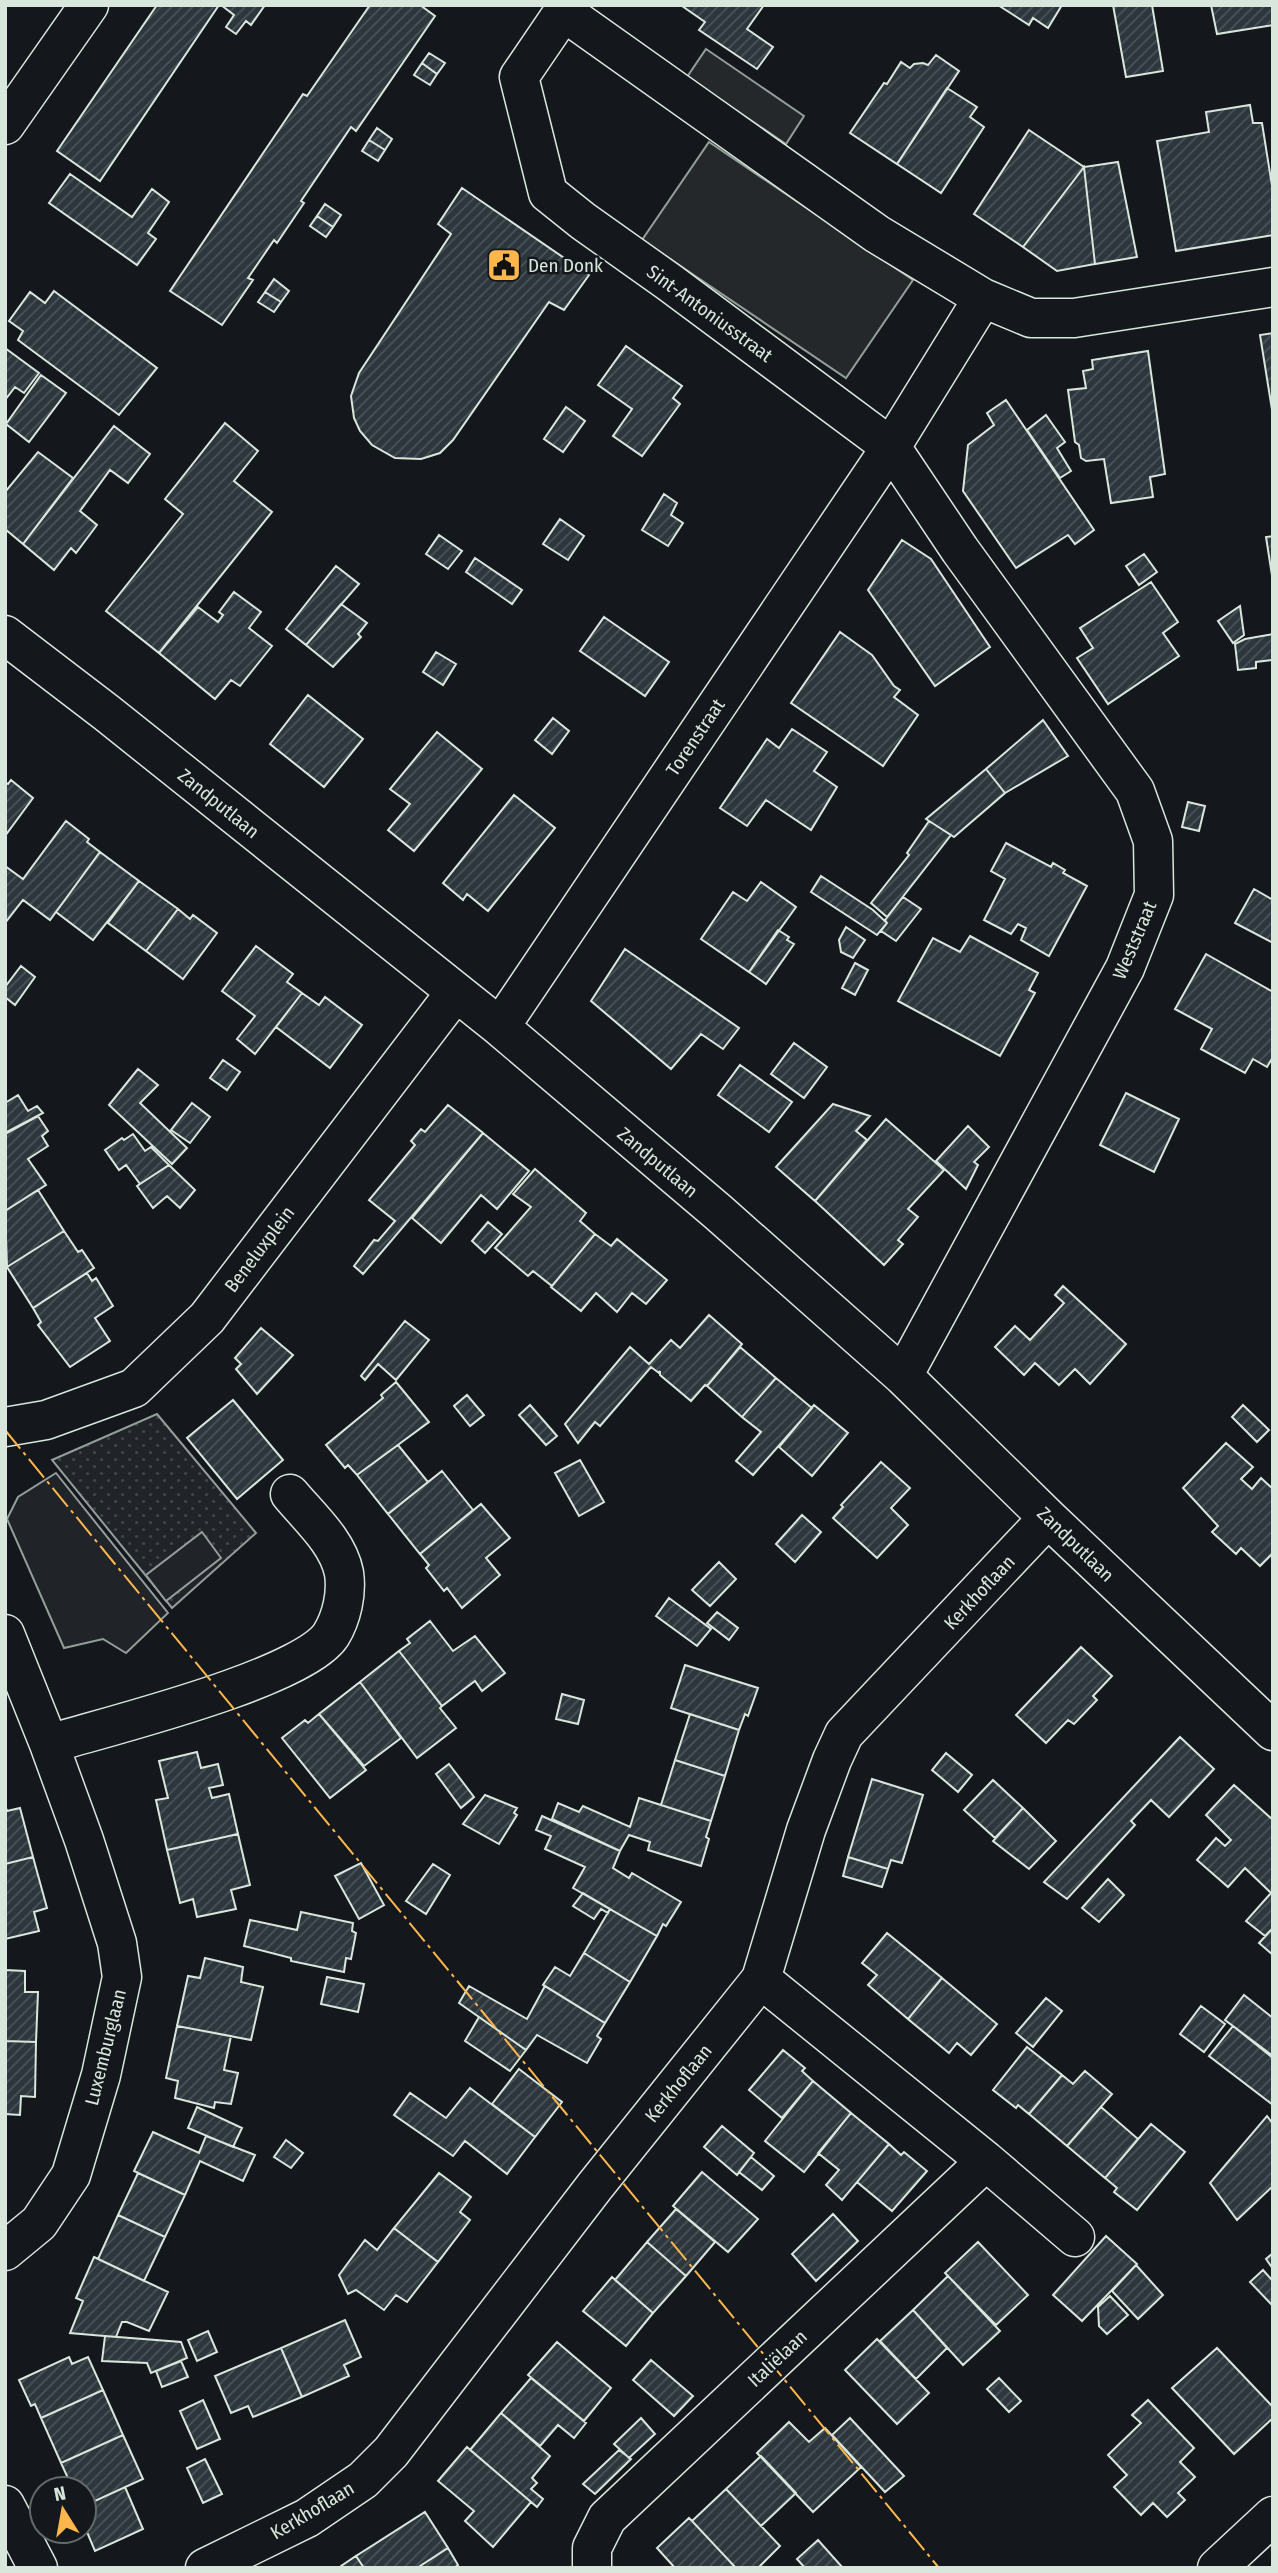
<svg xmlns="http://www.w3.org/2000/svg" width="1278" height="2573" viewBox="0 0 1278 2573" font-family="'Fira Sans Condensed',sans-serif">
	<defs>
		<pattern id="grass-dots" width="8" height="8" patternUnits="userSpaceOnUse" patternTransform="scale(1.75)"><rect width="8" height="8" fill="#202428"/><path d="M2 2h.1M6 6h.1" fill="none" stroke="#404447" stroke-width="1.8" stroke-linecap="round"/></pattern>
		<pattern id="building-hatch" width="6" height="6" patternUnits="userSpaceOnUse" patternTransform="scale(1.75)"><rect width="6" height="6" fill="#2c363c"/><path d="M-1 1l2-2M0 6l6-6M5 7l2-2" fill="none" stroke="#4a5358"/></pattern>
	</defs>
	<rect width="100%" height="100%" fill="#14181c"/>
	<path fill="url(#grass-dots)" stroke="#939e99" stroke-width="2" d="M157 1414 256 1533 172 1608 52 1460Z"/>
	<path fill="#202428" stroke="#939e99" stroke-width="2" d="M56 1473 168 1613 126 1653 103 1639 64 1648 7 1519 18 1497Z
		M202 1532 221 1558 166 1601 146 1575Z"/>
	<path fill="#24282b" stroke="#939e99" stroke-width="2" d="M706 49 804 116 786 144 687 77Z
		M709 142 913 280 846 378 642 240Z"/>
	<path fill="url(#building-hatch)" stroke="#d8e6dc" stroke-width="2" d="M157 5H219L100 181 57 151Z
		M221 5H265L251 25 246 21 236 34 226 27 234 15Z
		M370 5H420L435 16 356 131 351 127 301 201 304 203 277 243 274 240 248 278 253 280 222 325 170 291 303 94 307 96Z
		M764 5 747 29 773 47 757 69 699 30 705 22 682 6Z
		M998 5H1062L1048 28 1033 18 1029 25Z
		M1113 5H1152L1163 71 1126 77Z
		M1211 5H1273V25L1217 34Z
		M429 53 445 63 437 74 422 63Z
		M936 55 959 71 897 164 850 133 884 83 887 84 901 62 910 68 914 64 923 63 928 65Z
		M422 63 437 74 430 85 414 75Z
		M947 88 977 107 970 117 984 127 941 193 897 164Z
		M1250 105 1253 123H1262L1273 192V235L1176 251 1157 141 1209 132 1206 112Z
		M377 128 392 139 385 150 369 140Z
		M1029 130 1084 167 1023 247 974 214Z
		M369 140 385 150 378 161 362 151Z
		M1118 162 1137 257 1095 264 1084 167Z
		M1084 167 1095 264 1057 271 1023 247Z
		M70 174 132 217 152 189 169 202 148 233 156 239 137 265 49 203Z
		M462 188 589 275 564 310 549 302 453 440 440 453 421 459 395 458 372 445 360 431 354 418 351 396 359 373 451 234 438 224Z
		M325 204 341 215 333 227 317 216Z
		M317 216 333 227 326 237 310 226Z
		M274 279 289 291 281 302 265 292Z
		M54 291 157 368 119 415 18 340 23 331 9 321 30 292 45 303Z
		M265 292 281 302 274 312 258 302Z
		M1273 333V416L1260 335Z
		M626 346 682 386 673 398 680 404 642 456 613 436 632 409 598 385Z
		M5 348 39 373 24 393 15 387 5 400Z
		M1148 351 1165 474 1150 477 1153 497 1111 503 1104 459 1086 461 1081 458 1079 445 1075 442 1068 390 1086 388 1083 371 1093 369 1092 360Z
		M41 375 66 393 29 442 6 424Z
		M1006 400 1094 530 1075 544 1068 535 1016 568 963 491 968 445 994 425 987 413Z
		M566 407 585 421 563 452 544 439Z
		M1046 415 1065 442 1057 448 1071 471 1060 478 1027 430Z
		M225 423 258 451 234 481 272 512 159 653 106 611 183 514 165 499Z
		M114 426 150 454 128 483 110 470 80 511 97 525 76 553 71 548 54 570 23 544Z
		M38 452 73 478 23 544 5 529V492Z
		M664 494 677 503 671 515 683 523 668 546 642 530Z
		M560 519 584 536 568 560 543 544Z
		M439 535 462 551 448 569 426 554Z
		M1273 536V582L1266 537Z
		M902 540 931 559 990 647 935 686 868 590Z
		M1144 554 1157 572 1139 585 1126 566Z
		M475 558 522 590 512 604 466 572Z
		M336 566 359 584 306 645 286 629Z
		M1151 582 1178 622 1163 633 1179 656 1108 704 1077 658 1093 648 1080 628Z
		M234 592 261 612 249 628 272 646 240 686 231 680 215 699 159 653 198 607 218 622 223 615 219 612Z
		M341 604 367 623 358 634 361 637 333 667 306 645Z
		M1240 606 1244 635 1233 643 1218 621Z
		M604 617 669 662 645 696 580 651Z
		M840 632 872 655 894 686 900 690 894 697 918 715 883 766 791 703Z
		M1273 634V660L1256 662V668L1238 670 1235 644 1245 639Z
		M436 652 456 664 443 685 423 672Z
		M308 695 363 739 324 787 270 744Z
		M553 718 569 731 552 754 535 740Z
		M1043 720 1068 756 1005 793 986 769Z
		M792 729 827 752 814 771 837 787 811 830 766 800 747 826 720 808 767 739 779 748Z
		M437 732 482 769 414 851 388 830 410 804 390 789Z
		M986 769 1005 793 954 837 926 819Z
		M11 780 33 798 5 836V782L8 784Z
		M514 795 555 828 488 911 467 894 463 900 443 883Z
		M1188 802 1205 806 1199 831 1182 827Z
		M66 821 89 839 87 842 100 852 50 920 23 900 5 923V866L23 879Z
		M929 821 951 835 887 917 871 903 909 855 907 853Z
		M1006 843 1051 867 1053 863 1065 870 1063 873 1087 886 1049 956 1021 940 1026 928 1018 924 1011 934 984 920 1005 879 991 871Z
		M100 852 139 881 93 940 56 912Z
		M821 876 873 910 887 923 877 935 811 892Z
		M139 881 178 909 146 951 108 923Z
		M761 882 796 907 749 972 701 939 733 892 747 901Z
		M1254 889 1273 900V943L1235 923Z
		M903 897 921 909 896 941 881 931 887 923 885 920Z
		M178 909 190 919 193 915 217 933 183 979 146 951Z
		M846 927 865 940 853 958 841 952 839 940Z
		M778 930 789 937 787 940 794 944 766 984 749 972Z
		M970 936 1038 973 1029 990 1035 993 1000 1056 898 1001 933 938 960 952Z
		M256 946 293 974 287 982 302 993 255 1054 237 1039 255 1016 222 991Z
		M625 949 739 1028 723 1049 701 1034 671 1069 591 1001Z
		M1206 954 1273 992V1057L1267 1067 1253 1059 1245 1073 1201 1049 1212 1029 1175 1009Z
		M855 963 868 970 855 995 842 988Z
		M21 966 35 977 15 1005 5 997V987Z
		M302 993 319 1005 325 997 362 1025 330 1068 276 1027Z
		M794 1043 827 1067 804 1098 771 1074Z
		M223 1060 240 1072 227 1090 210 1078Z
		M740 1065 792 1102 769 1132 718 1095Z
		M138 1069 158 1085 140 1103 187 1148 172 1164 109 1105Z
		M1126 1093 1179 1119 1154 1172 1100 1145Z
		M18 1095 28 1111 37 1106 43 1113 5 1133V1103Z
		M192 1103 210 1117 190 1143 171 1130Z
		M833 1104 870 1116 856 1131 867 1140 815 1201 776 1167Z
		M448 1105 483 1133 363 1274 354 1266 374 1240 378 1241 395 1221 369 1200 415 1145 411 1141 421 1129 425 1132Z
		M38 1116 48 1131 42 1136 48 1146 28 1159 46 1185 5 1211V1134Z
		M886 1119 944 1170 908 1209 918 1217 898 1240 903 1244 884 1265 815 1201Z
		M968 1126 989 1147 974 1162 978 1165 966 1189 936 1161Z
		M483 1133 529 1171 497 1209 481 1195 441 1243 412 1218Z
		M133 1134 145 1151 151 1147 169 1165 140 1184 126 1165 119 1170 105 1150 122 1138 124 1140Z
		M169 1165 195 1190 180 1208 167 1196 153 1208 137 1186Z
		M535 1169 586 1213 580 1221 595 1234 552 1286 533 1271 528 1276 495 1248 531 1207 513 1194Z
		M38 1190 64 1231 7 1267 5 1211Z
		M488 1222 502 1234 485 1253 472 1241Z
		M64 1231 78 1252 82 1250 94 1268 33 1308 7 1267Z
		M595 1234 611 1246 617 1239 667 1280 646 1304 632 1293 617 1312 596 1293 581 1311 551 1287Z
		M87 1273 92 1281 96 1278 113 1306 95 1318 110 1341 70 1367 38 1325 41 1322 33 1308Z
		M1063 1286 1126 1344 1090 1384 1075 1369 1059 1385 1035 1363 1024 1375 995 1347 1015 1326 1030 1340 1064 1303 1055 1295Z
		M709 1315 742 1344 707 1386 705 1385 691 1401 660 1375V1371L659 1373 651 1367 600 1426 595 1422 578 1443 565 1424 630 1347 649 1364 671 1340 680 1348Z
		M405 1321 429 1340 396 1380 378 1364 365 1380 361 1376Z
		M261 1328 293 1355 257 1394 236 1369 241 1364 235 1358Z
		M740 1347 776 1378 742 1417 707 1386Z
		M776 1378 812 1408 753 1475 736 1461 761 1432 742 1417Z
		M396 1382 429 1422 357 1475 348 1465 345 1468 326 1445 383 1398 381 1395Z
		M467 1395 484 1415 470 1426 454 1406Z
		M233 1400 283 1460 237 1499 187 1438Z
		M530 1405 557 1436 546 1445 519 1415Z
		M814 1405 848 1433 812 1476 779 1447Z
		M1243 1405 1269 1430 1257 1442 1232 1417Z
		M1226 1443 1253 1467 1241 1479 1252 1489 1261 1478 1273 1489V1553L1260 1566 1241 1548 1236 1554 1212 1532 1218 1526 1183 1488Z
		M398 1445 428 1482 388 1514 357 1475Z
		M580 1460 604 1502 579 1516 555 1473Z
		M881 1462 910 1488 891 1508 908 1525 877 1558 833 1518 843 1507 841 1505Z
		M442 1471 473 1510 420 1554 388 1514Z
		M481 1504 510 1538 486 1558 500 1575 462 1608 447 1588 444 1591 426 1568 429 1565 420 1554Z
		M802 1515 821 1532 795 1562 776 1544Z
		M719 1562 736 1579 710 1606 692 1590Z
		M669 1598 711 1629 697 1646 656 1616Z
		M717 1612 738 1628 729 1640 707 1623Z
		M430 1621 453 1651 475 1636 505 1673 482 1691 475 1681 442 1706 399 1651 410 1643 407 1639Z
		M1081 1647 1112 1676 1093 1696 1097 1700 1074 1724 1068 1720 1046 1743 1016 1715Z
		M399 1651 442 1706 440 1708 456 1728 417 1758 360 1682Z
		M685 1665 758 1688 748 1716 745 1714 739 1730 671 1708Z
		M360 1682 401 1738 364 1766 319 1714Z
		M562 1694 584 1700 578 1724 556 1719Z
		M319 1714 366 1770 330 1798 282 1738 305 1720 308 1723Z
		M690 1714 739 1730 725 1776 675 1760Z
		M1180 1737 1214 1769 1169 1817 1151 1800 1131 1821 1135 1825 1067 1899 1044 1882Z
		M197 1752 201 1768 218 1764 223 1785 209 1788 212 1798 229 1794 238 1834 167 1850 156 1800 168 1798 159 1761Z
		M946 1753 972 1775 958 1792 932 1770Z
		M675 1760 725 1776 711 1821 661 1805Z
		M449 1764 474 1797 461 1808 436 1774Z
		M872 1779 923 1795 902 1863 891 1860 888 1869 848 1857Z
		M993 1780 1023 1808 995 1838 964 1810Z
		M1234 1785 1273 1820V1928L1265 1936 1246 1921 1271 1893 1245 1868 1228 1887 1197 1860 1216 1838 1225 1846 1231 1840 1206 1815Z
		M485 1795 517 1808 514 1813 517 1815 499 1844 463 1824Z
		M639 1798 711 1821 706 1837 709 1839 701 1866 648 1850 650 1842 629 1835 620 1851 552 1819 558 1803 579 1812 583 1806 630 1827Z
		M5 1805 7 1811 20 1808 33 1857 5 1864Z
		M1023 1808 1056 1841 1029 1869 993 1841Z
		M542 1816 620 1851 613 1868 629 1878 632 1873 681 1902 666 1926 663 1924 657 1936 573 1888 585 1867 545 1849 551 1836 536 1830Z
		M238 1834 250 1885 231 1890 236 1909 197 1917 193 1899 180 1903 167 1850Z
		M33 1857 47 1908 34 1912 39 1931 5 1939V1864Z
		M848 1857 888 1869 882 1887 843 1876Z
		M361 1863 384 1905 359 1919 335 1876Z
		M433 1864 450 1875 426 1914 406 1901Z
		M1108 1879 1124 1895 1099 1922 1082 1908Z
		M583 1893 610 1909 608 1913 601 1909 594 1919 573 1906Z
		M610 1909 657 1936 630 1982 584 1953Z
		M301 1912 353 1923 352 1931 356 1933 351 1959 346 1958 344 1972 291 1961V1958L244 1946 250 1920 297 1930Z
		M1273 1928V1955L1259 1943Z
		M887 1933 942 1978 908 2019 868 1985 877 1975 862 1963Z
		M584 1953 630 1982 605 2023 543 1985 555 1967 570 1976Z
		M205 1958 243 1967 241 1982 263 1987 251 2040 177 2026 188 1976 200 1978Z
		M5 1970 25 1971V1992H38L36 2042 5 2041Z
		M327 1977 364 1984 358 2012 321 2004Z
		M942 1978 997 2024 971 2055 957 2043 949 2053 908 2019Z
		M469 1986 527 2019 545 1986 605 2023 597 2036 601 2039 587 2063 537 2035 526 2050 459 2003Z
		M1244 1995 1273 2018V2056L1225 2020Z
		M1046 1998 1062 2011 1033 2047 1016 2033Z
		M1201 2006 1225 2024 1204 2052 1180 2034Z
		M479 2017 526 2050 510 2071 465 2041Z
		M177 2026 231 2036 224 2070 238 2073 231 2104 215 2102 214 2108 175 2098 178 2081 166 2078Z
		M1233 2026 1273 2058V2105L1209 2056Z
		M5 2041 36 2042 35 2097 21 2096 20 2115 5 2114Z
		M1027 2047 1062 2075 1029 2114 1018 2105 1016 2108 993 2090Z
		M783 2050 805 2068 802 2071 813 2081 782 2118 749 2090Z
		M519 2069 562 2102 535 2137 492 2104Z
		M1085 2071 1112 2094 1067 2146 1029 2114 1062 2075 1073 2084Z
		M813 2081 851 2113 804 2172 765 2141Z
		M470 2088 535 2137 507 2174 465 2141 453 2156 394 2115 410 2093 446 2118Z
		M197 2107 242 2128 233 2147 188 2128Z
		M1101 2107 1138 2139 1105 2178 1067 2146Z
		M851 2113 889 2144 842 2200 826 2185 839 2170 818 2153Z
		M1267 2116 1273 2124V2186L1237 2220 1210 2183Z
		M1151 2124 1185 2152 1137 2210 1114 2192 1117 2188 1105 2178Z
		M722 2126 754 2153 737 2175 704 2147Z
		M153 2132 199 2153 206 2136 255 2155 243 2181 200 2161 185 2195 134 2171Z
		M286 2140 303 2153 291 2168 274 2157Z
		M889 2144 901 2155 904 2152 927 2171 892 2211 857 2182Z
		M751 2157 774 2176 762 2190 739 2172Z
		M702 2172 758 2219 728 2252 673 2206Z
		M138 2173 185 2195 165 2237 118 2215Z
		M439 2173 471 2197 460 2212 470 2220 438 2262 394 2228Z
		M676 2209 715 2242 686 2276 647 2242Z
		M833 2214 858 2241 816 2281 792 2254Z
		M118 2215 165 2237 144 2281 98 2259Z
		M394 2228 438 2262 407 2302 396 2295 384 2310 356 2290 348 2294 339 2275 365 2240 377 2250Z
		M1106 2236 1137 2264 1082 2321 1053 2295Z
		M647 2242 686 2276 653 2313 615 2280Z
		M978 2242 1028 2295 996 2325 945 2273Z
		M1273 2253V2269L1266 2259Z
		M94 2257 168 2292 149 2331 127 2322H122L116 2337 70 2333 83 2301 76 2298Z
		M1136 2265 1163 2295 1138 2319 1112 2291Z
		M1263 2270 1273 2281V2306L1250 2282Z
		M948 2276 1000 2331 963 2365 913 2310Z
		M612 2277 653 2313 626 2346 583 2311Z
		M1110 2296 1128 2315 1107 2334 1099 2326 1098 2307Z
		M913 2310 947 2348 916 2379 880 2341Z
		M345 2320 361 2357 344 2365 349 2376 302 2397 281 2348Z
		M208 2331 217 2352 197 2361 188 2340Z
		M105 2336 181 2342 187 2358 151 2373 147 2363 102 2361Z
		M877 2339 929 2393 897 2424 845 2370Z
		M557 2342 611 2388 584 2421 528 2375Z
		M281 2348 302 2397 253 2417 248 2406 231 2413 215 2376Z
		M1217 2348 1273 2407V2418L1234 2454 1172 2388Z
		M69 2357 72 2364 88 2357 103 2390 41 2418 35 2404 31 2406 19 2380Z
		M651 2360 693 2396 674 2416 633 2380Z
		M181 2361 188 2377 162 2387 156 2371Z
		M531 2378 586 2423 574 2438 558 2425 540 2446 501 2413Z
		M999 2378 1021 2401 1009 2412 987 2389Z
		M103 2390 123 2435 61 2463 41 2418Z
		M203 2400 220 2439 197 2449 180 2411Z
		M1148 2400 1194 2448 1180 2462 1195 2477 1178 2493 1185 2500 1167 2517 1153 2503 1141 2515 1114 2487 1127 2475 1108 2455 1141 2423 1132 2415Z
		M501 2413 550 2456 532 2478 537 2483 531 2489 543 2499 537 2507 470 2450Z
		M641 2418 655 2434 629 2458 614 2444Z
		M850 2418 904 2476 885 2492 832 2435Z
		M789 2422 809 2442 825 2428 861 2467 813 2512 757 2453Z
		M123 2435 143 2479 84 2506V2489H73L61 2463Z
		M467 2447 531 2502 493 2547 465 2521 474 2511 438 2481Z
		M619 2450 631 2459 595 2494 583 2484Z
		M761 2456 796 2493 761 2526 726 2489Z
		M205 2459 222 2494 203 2503 187 2468Z
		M125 2487 143 2529 95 2551 84 2525 87 2522 84 2506Z
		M726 2489 780 2546 758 2568H736L692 2521Z
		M425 2512 448 2548 417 2568H364L356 2556Z
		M689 2518 692 2521 736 2568H675L657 2548Z
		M818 2540 843 2568H805L797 2559Z
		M448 2548 458 2565 454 2568H421L420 2566Z
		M356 2556 364 2568H342L341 2566Z"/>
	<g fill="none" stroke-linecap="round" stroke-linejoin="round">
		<g stroke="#d8e6dc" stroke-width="41">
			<path id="minor" d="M568 5 519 77 548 193 583 221 669 282 891 447 960 550 1135 791 1153 841 1154 895 1125 968 903 1376
				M564 12 877 234 983 298 1031 318H1074L1273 287
				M5 635 107 713 500 1027 718 1212 903 1376 1048 1518 1273 1731
				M500 1027 891 447 983 298
				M5 1427 46 1420 134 1388 207 1318 455 993
				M5 1634 49 1744C105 1727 302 1679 331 1635 342 1617 347 1593 344 1573 338 1542 309 1517 290 1494
				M761 1979 986 2161 1075 2237
				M5 2251 39 2223 71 2175 101 2075 122 1977 117 1943 84 1840 49 1744
				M5 2505 38 2568
				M205 2568 307 2518 363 2480 391 2452 595 2186 761 1979 806 1830 832 1760 844 1734 1048 1518
				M592 2568V2548L607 2518 986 2161
				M1217 2568 1273 2516"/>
		</g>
		<g stroke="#d8e6dc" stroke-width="41">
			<path id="tertiary" d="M5 125 89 5"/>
		</g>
		<use href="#minor" stroke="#14181c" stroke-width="38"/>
		<use href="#tertiary" stroke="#14181c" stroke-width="38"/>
		<path stroke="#ffb74d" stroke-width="2" stroke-dasharray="24 5 3.5 5" stroke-linecap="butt" d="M5 1430 939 2568"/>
	</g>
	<defs>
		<g id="civic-square" transform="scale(1.75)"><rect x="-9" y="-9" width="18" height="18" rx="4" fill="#ffb74d" stroke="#14181c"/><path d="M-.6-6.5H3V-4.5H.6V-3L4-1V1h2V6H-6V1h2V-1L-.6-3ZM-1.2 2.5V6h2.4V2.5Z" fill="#111"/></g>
	</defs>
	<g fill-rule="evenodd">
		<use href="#civic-square" x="504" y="265"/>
	</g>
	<g text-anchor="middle" stroke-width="5" stroke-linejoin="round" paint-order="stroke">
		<g font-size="19" fill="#d8e6dc" stroke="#14181c" text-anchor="start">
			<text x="528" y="272">Den Donk</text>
		</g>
		<g font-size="19" fill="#d8e6dc" stroke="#14181c">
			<text transform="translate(710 313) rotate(36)" y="7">Sint-Antoniusstraat</text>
			<text transform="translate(695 737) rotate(-56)" y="7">Torenstraat</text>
			<text transform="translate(219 803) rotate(39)" y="7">Zandputlaan</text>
			<text transform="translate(1134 940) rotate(-67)" y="7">Weststraat</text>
			<text transform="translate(658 1162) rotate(40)" y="7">Zandputlaan</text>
			<text transform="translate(259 1249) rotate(-53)" y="7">Beneluxplein</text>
			<text transform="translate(1076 1544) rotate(44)" y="7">Zandputlaan</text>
			<text transform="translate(979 1592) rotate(-47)" y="7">Kerkhoflaan</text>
			<text transform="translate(105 2047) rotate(-76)" y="7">Luxemburglaan</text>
			<text transform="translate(678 2083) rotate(-51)" y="7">Kerkhoflaan</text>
			<text transform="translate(777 2358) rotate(-43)" y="7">Italiëlaan</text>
			<text transform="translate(312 2510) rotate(-31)" y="7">Kerkhoflaan</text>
		</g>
	</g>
	<rect width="1278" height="2573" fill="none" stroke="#d8e6dc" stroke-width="14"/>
	<g transform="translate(63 2510) rotate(349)"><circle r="33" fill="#14181c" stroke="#626a69" stroke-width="2"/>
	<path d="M0-5L12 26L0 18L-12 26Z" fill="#ffb74d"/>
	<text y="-10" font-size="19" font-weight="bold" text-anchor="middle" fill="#d8e6dc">N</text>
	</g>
</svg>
